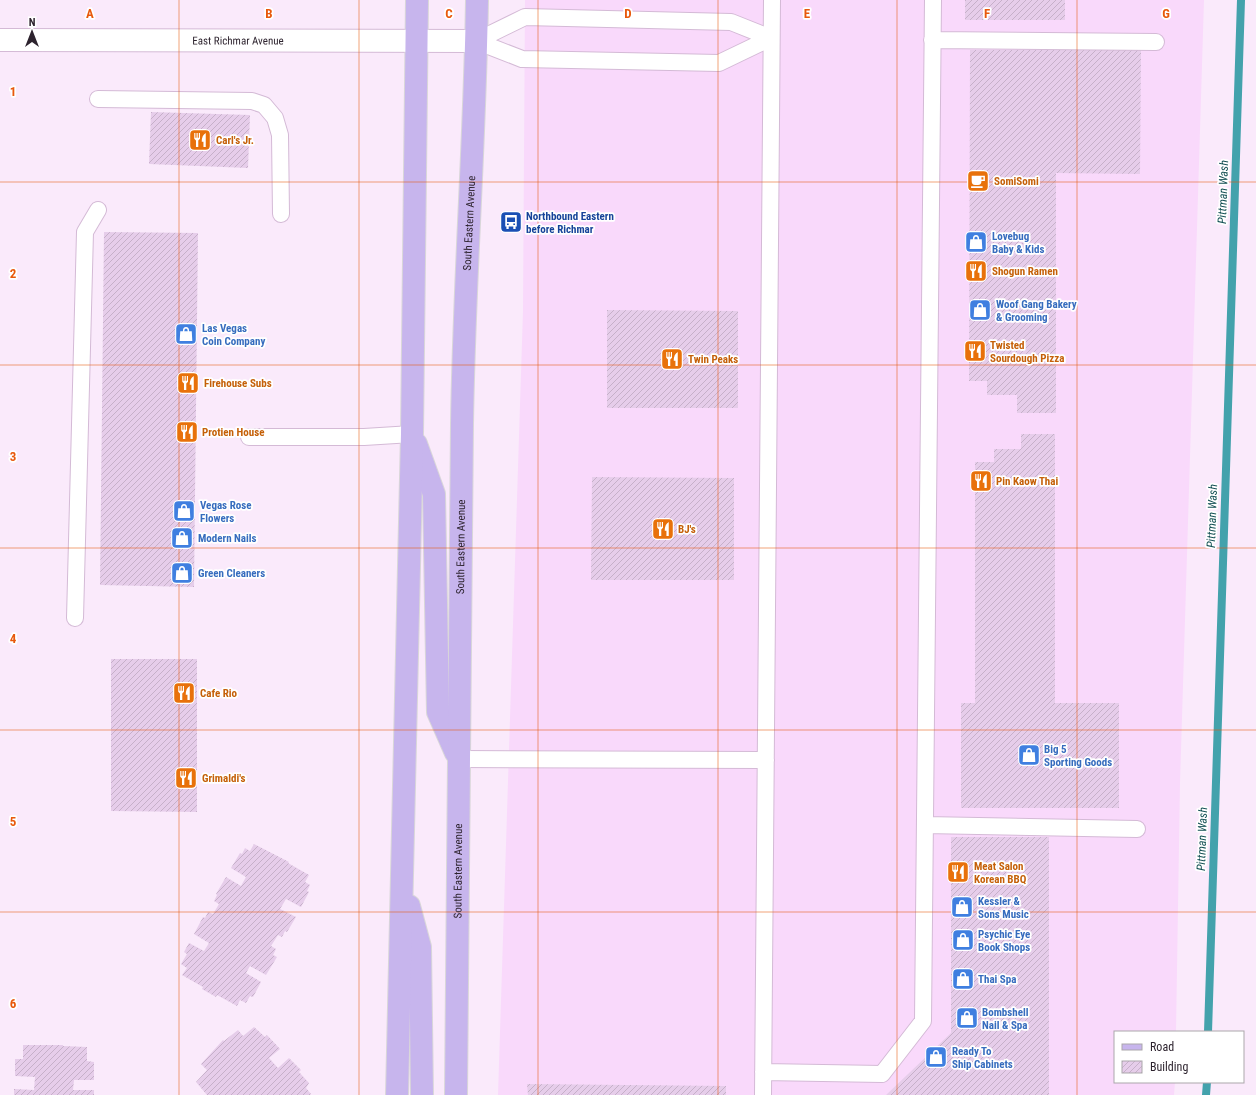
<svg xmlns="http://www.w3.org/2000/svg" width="1256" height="1095" viewBox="0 0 1256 1095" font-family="'Roboto Condensed',sans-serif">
	<defs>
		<pattern id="building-hatch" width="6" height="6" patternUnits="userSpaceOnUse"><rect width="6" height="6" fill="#e6cdea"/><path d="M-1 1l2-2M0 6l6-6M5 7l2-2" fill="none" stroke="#c6b0c9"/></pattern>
	</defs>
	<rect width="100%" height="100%" fill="#faeafb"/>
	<path fill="#f9d9fb" d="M525 0H1204L1180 783 1176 1032H1115V1082H1175L1174 1095H498L523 311Z"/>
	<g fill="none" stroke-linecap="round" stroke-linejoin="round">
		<path stroke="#43a2ac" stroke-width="8" d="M1208 1032 1241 0
			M1206 1095 1207 1082"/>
	</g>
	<path fill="url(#building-hatch)" d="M965 0H1065V20H965Z
		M970 50H1141L1140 174 1056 173V413H1017V395H987V381H969Z
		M151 112 250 115 248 168 149 164Z
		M104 232 198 233 194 587 100 585Z
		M607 310 738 311V408H607Z
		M1021 434H1055V703H1119V808H961V703H975V462H994V449H1021Z
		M592 477 734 478V580H591Z
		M111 659H197V812L111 811Z
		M951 837H1049V1095H886L951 1033Z
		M254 844 289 862 288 863 309 875 305 882 310 885 307 891 309 892 301 907 286 899 280 909 296 917 287 932 285 931 282 937 278 935 271 946 276 949 273 955 277 957 266 975 250 966 246 973 261 982 253 997 250 996 246 1003 240 1000 237 1006 217 995 216 997 202 989 203 987 182 975 187 968 181 964 187 954 184 952 189 943 204 951 209 943 194 934 203 917 205 918 208 912 213 914 219 904 214 901 217 895 216 894 226 877 241 886 246 877 231 868 240 853 242 854 245 848 250 851Z
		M254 1027 265 1037 267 1035 280 1049 269 1058 278 1068 289 1058 301 1070 299 1072 309 1083 306 1088 311 1094 310 1095H207L196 1082 207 1070 201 1064 223 1040 224 1041 238 1030 243 1036Z
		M23 1045H63V1046L87 1047V1061L94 1062V1080H74L73 1090H94V1095H14V1089L34 1090 35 1077 15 1076V1059H23Z
		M527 1084 726 1086V1095H528Z"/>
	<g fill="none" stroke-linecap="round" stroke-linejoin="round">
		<g stroke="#d4bad6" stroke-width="18">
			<path id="service" d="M932 40 1156 42
				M476 41 522 59 719 63 771 38
				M476 41 525 17 731 22 771 38
				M98 99 252 101 264 105 275 118 280 135 281 214
				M249 437H364L412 434
				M75 618 85 232 98 210
				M459 759 766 760
				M925 825 1137 829
				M763 1072 882 1074 923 1021 933 0
				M763 1095 772 0"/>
		</g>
		<g stroke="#d4bad6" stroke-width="24">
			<g id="minor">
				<path id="s1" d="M0 40 476 41"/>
			</g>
		</g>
		<g stroke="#d9d7d9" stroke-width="24">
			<g id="primary">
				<path d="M416 444 434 494 438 712 456 753"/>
				<path d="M409 906 420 947 422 1095"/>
				<path d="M397 1095 412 434 417 0"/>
				<path id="s2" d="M456 1095C458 871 459 647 462 424 464 282 475 141 477 0"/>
			</g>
		</g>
		<use href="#service" stroke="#fff" stroke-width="16"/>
		<use href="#minor" stroke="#fff" stroke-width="22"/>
		<use href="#primary" stroke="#c7b5ed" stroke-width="22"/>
	</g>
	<path fill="none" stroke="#e8590c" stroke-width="1" stroke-opacity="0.55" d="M179 0V1095M359 0V1095M538 0V1095M718 0V1095M897 0V1095M1077 0V1095M0 182H1256M0 365H1256M0 548H1256M0 730H1256M0 912H1256"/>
	<defs>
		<g id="restaurant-square" transform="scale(1.15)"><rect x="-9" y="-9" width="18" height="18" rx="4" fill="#e8710a" stroke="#fff"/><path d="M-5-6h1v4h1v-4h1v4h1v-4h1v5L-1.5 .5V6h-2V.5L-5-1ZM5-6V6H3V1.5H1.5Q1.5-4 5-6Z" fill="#fff"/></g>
		<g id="cafe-square" transform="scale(1.15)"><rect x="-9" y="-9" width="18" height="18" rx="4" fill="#e8710a" stroke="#fff"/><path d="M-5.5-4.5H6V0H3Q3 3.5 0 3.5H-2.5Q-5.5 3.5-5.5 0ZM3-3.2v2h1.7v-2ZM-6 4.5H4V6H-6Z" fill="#fff"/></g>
		<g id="bus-square" transform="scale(1.15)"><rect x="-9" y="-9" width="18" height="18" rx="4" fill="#1a4fb4" stroke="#fff"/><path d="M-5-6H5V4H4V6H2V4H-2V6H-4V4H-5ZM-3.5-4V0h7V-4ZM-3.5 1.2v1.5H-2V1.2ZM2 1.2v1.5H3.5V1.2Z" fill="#fff"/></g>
		<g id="shop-square" transform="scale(1.15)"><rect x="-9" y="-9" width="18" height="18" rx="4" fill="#3f7fe0" stroke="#fff"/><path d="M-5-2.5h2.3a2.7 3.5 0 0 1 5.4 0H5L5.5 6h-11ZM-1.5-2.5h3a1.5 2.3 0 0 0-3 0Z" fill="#fff"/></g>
	</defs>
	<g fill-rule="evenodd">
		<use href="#restaurant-square" x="200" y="140"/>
		<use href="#cafe-square" x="978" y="181"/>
		<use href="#bus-square" x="511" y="222"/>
		<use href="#shop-square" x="976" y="242"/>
		<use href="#restaurant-square" x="976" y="271"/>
		<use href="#shop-square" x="980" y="310"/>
		<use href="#shop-square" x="186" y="334"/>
		<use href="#restaurant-square" x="975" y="351"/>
		<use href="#restaurant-square" x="672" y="359"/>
		<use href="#restaurant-square" x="188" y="383"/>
		<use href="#restaurant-square" x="187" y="432"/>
		<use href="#restaurant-square" x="981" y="481"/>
		<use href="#shop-square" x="184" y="511"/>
		<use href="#restaurant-square" x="663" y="529"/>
		<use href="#shop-square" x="182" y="538"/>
		<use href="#shop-square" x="182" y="573"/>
		<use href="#restaurant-square" x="184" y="693"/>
		<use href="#shop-square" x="1029" y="755"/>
		<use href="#restaurant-square" x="186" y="778"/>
		<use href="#restaurant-square" x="958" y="872"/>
		<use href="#shop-square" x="962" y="907"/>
		<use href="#shop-square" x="963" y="940"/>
		<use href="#shop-square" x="963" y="979"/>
		<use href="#shop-square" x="967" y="1018"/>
		<use href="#shop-square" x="936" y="1057"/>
	</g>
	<g text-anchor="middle" stroke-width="3.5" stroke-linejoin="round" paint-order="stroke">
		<g font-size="11" fill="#2d232e" stroke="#fff">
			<text dy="4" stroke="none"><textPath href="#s1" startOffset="238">East Richmar Avenue</textPath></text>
			<text dy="4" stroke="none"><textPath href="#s2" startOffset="872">South Eastern Avenue</textPath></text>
			<text dy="4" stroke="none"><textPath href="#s2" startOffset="548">South Eastern Avenue</textPath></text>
			<text dy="4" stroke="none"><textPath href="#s2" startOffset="224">South Eastern Avenue</textPath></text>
		</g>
		<g font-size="11" font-weight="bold" fill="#c56008" stroke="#fff" text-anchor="start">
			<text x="216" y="144">Carl's Jr.</text>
			<text x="994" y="185">SomiSomi</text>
			<text x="992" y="275">Shogun Ramen</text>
			<text x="990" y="349">Twisted<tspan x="990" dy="13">Sourdough Pizza</tspan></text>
			<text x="688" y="363">Twin Peaks</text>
			<text x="204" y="387">Firehouse Subs</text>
			<text x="202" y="436">Protien House</text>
			<text x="996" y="485">Pin Kaow Thai</text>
			<text x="678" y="533">BJ's</text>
			<text x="200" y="697">Cafe Rio</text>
			<text x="202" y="782">Grimaldi's</text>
			<text x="974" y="870">Meat Salon<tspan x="974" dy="13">Korean BBQ</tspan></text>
		</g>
		<g font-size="11" font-weight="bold" fill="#164399" stroke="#fff" text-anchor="start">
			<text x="526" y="220">Northbound Eastern<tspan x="526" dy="13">before Richmar</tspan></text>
		</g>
		<g font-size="11" font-weight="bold" fill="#366cbe" stroke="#fff" text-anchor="start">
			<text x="992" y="240">Lovebug<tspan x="992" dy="13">Baby &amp; Kids</tspan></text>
			<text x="996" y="308">Woof Gang Bakery<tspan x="996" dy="13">&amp; Grooming</tspan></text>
			<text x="202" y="332">Las Vegas<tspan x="202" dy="13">Coin Company</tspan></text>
			<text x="200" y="509">Vegas Rose<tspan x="200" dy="13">Flowers</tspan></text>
			<text x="198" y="542">Modern Nails</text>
			<text x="198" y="577">Green Cleaners</text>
			<text x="1044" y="753">Big 5<tspan x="1044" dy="13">Sporting Goods</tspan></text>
			<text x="978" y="905">Kessler &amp;<tspan x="978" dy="13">Sons Music</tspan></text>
			<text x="978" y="938">Psychic Eye<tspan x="978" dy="13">Book Shops</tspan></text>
			<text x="978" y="983">Thai Spa</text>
			<text x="982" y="1016">Bombshell<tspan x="982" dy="13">Nail &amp; Spa</tspan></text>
			<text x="952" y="1055">Ready To<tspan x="952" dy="13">Ship Cabinets</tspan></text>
		</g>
		<g font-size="12" font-style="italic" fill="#124f53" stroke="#fff">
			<text transform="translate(1223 192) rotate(-88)" y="4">Pittman Wash</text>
			<text transform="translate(1212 516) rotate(-88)" y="4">Pittman Wash</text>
			<text transform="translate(1202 839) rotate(-88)" y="4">Pittman Wash</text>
		</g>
	</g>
	<g font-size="13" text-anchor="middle" font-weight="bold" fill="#e8590c" stroke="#fff" stroke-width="3.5" stroke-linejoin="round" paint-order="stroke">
		<text x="90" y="18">A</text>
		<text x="269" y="18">B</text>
		<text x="449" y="18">C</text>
		<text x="628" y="18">D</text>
		<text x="807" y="18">E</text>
		<text x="987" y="18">F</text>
		<text x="1166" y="18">G</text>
		<text x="13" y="96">1</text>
		<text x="13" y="278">2</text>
		<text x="13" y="461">3</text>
		<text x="13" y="643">4</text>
		<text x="13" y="826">5</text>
		<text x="13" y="1008">6</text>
	</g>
	<rect x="1114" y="1031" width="130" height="52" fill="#ffffff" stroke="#aba7ab"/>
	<rect x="1122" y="1044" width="20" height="6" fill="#c7b5ed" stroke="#aba7ab"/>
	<text x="1150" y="1051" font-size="12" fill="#2d232e">Road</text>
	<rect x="1122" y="1061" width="20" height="12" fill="url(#building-hatch)" stroke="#aba7ab"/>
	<text x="1150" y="1071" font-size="12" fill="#2d232e">Building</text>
	<g transform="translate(32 32)" stroke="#ffffff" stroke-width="3" paint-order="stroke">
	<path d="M0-3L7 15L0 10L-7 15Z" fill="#2d232e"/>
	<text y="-6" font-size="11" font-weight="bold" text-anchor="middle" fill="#2d232e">N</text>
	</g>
</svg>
